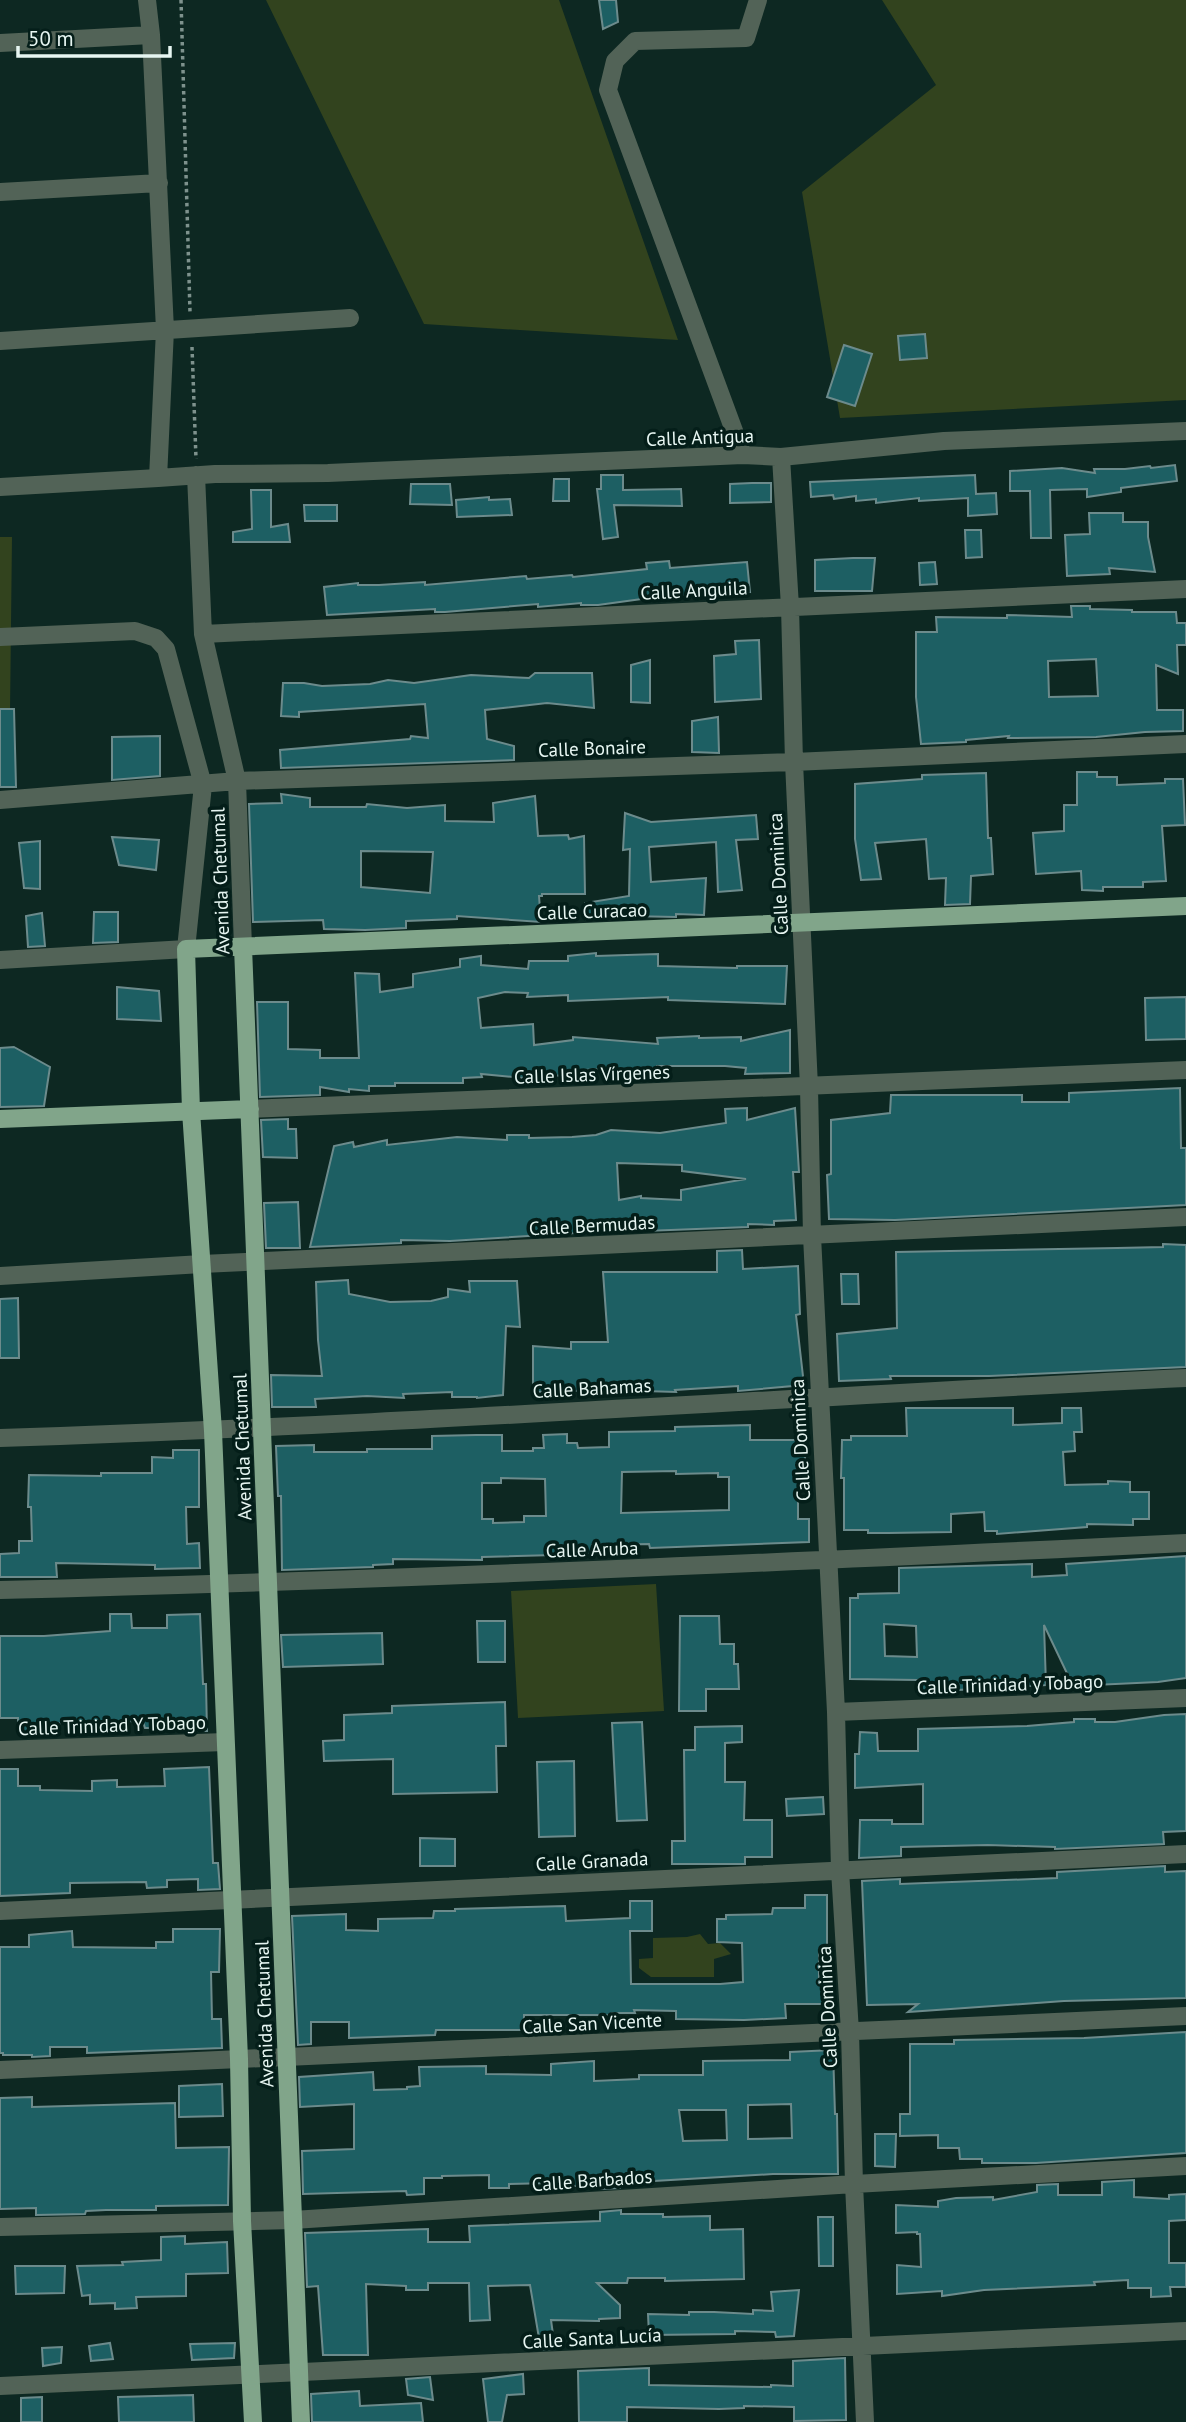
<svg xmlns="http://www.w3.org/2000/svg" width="1186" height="2422" viewBox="0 0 1186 2422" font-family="'PT Sans',sans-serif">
	<rect width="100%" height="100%" fill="#0d2822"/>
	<path fill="#32431e" d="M266 0H559L678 340 424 324Z
		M882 0H1186V400L840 418 802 192 936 85Z
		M0 537H12L10 712H0Z
		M656 1584 664 1711 518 1718 511 1591Z
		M700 1934 708 1944 720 1943 731 1954 714 1959V1977H651L639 1968V1959L653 1958V1938L687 1937Z"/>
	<path fill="#1d5f63" stroke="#6c8b8c" stroke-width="2" fill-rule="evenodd" d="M599 0H616L618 22 603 29Z
		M925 334 927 358 900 360 898 336Z
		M844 345 872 354 855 406 827 397Z
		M1175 465 1177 481 1121 488V492L1087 497V489L1050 490 1051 538H1031L1030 491H1010V471L1062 468 1095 473 1094 469H1125L1150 466 1151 468Z
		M601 475H623V490L681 489 682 506 614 505 618 537 603 539 597 489H601Z
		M975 475 976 494 996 493 997 514 968 516V498L919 501V498L876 503V499L856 501V496L834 499 833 495 811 497 810 482Z
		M554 479H569V501H553Z
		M752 483H771V502L730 503V484Z
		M411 484H450L452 505 410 504Z
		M251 490H271V527L288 524 290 542H233V532L252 529Z
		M489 497V500L510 499 512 515 457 517 456 500Z
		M304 505H337V521H305Z
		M1089 513H1123V522H1148V537L1155 572 1109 568 1110 574 1067 576 1065 535 1090 534Z
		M965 530H981L982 557 966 558Z
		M853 558H875L872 591H815V560Z
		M669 561 670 568 747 562 750 592 649 598 598 605H581V603L538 607V604L445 612H435V609L327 615 324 587 358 583V585H379L425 582V585L526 576 527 579 572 575 573 577 647 569 646 563Z
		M935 562 937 584 920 585 919 563Z
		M1071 606H1090V609L1132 610V612H1176L1177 623H1186V645H1177L1178 674 1156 665 1157 710H1183V731L1145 732 1096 737 1008 738 1009 736 966 740V742L921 744 916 697V632H937L936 617 1007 618V615L1072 617ZM1096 659 1098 696 1049 697 1048 661Z
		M759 640 761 699 715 702 714 656 736 654 735 641Z
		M650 660V703L631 702V665Z
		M535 673H592L594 708 547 703 485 710 487 739 514 746V760L281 768 280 750 410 739 411 736 428 738 425 704 299 712V717L281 716 283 683H304L322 686 370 684 388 680 414 683 471 675 529 678Z
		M0 709H14L16 787H0Z
		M718 717 719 753 692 752V721Z
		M160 736V776L112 780V737Z
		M1077 772H1097V777H1117V785L1165 783V779H1183L1185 825 1162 826 1166 881 1143 882V887H1103V891L1082 890 1081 871 1036 874 1033 833 1064 831V805H1077Z
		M986 773 988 838H991L993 874 971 876 970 904 945 905 946 878 929 879 926 839 875 843 881 879 861 880 855 839V784L922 779V775Z
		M281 794 310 798V807H366L367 804 407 808 445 805V821L494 822 493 803 535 796 538 836 568 835 569 839 584 836 585 894H542V896H539L541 922 457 916V919L406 921V928L365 930 324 929 323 920 253 922 249 804 282 803ZM361 851 433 852 430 893 361 887Z
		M625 813 651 822 756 815 758 839 736 840 742 890 718 892 716 842 649 847 651 882 706 878 704 915 676 914V917L628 916 586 920 585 903 629 896 630 849 623 850Z
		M112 837 159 840 156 870 119 865Z
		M40 841V889L24 888 19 843Z
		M94 912H118V942L93 943Z
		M42 913 45 946 28 947 26 916Z
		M596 953V956L658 954V966L737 968V966H787L785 1004 668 1000V997L568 1001V995L527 997 528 993 505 992 478 998 481 1028 533 1024 534 1045 573 1040V1037L658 1044 657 1038 699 1036V1038L741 1037V1041L790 1030V1073L745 1074 746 1068 725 1066H657V1068H639L640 1070 615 1071V1068L568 1071V1075L535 1077V1079L481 1074 482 1077 463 1078V1083H395V1086H369V1091L349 1089V1092L320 1087V1095L260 1097 257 1002H288V1049L320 1050V1058H359L355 973 379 974 380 992 413 987V974L460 967V959L481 956V965L528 969 529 961H568V956Z
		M117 987 159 991 161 1021 117 1019Z
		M1186 997V1039L1146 1040 1145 998Z
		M14 1047 50 1067 44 1106 0 1107V1048Z
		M1180 1088 1181 1148H1186V1205L895 1220 829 1219 827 1175 831 1174V1120L890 1113 891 1095H1022V1102H1069V1093Z
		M747 1108V1120L795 1108 799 1172H793L796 1220 774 1221V1225L748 1224V1227L645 1231V1220H600V1229L576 1233 450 1241 401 1240V1243L310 1247 334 1146 353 1142 354 1147 387 1140V1145L457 1137 507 1140V1135H529V1138L572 1137 596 1135 611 1130 660 1133 726 1123 725 1109ZM617 1163 682 1165V1171L746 1179 681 1190V1200L641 1198V1196L619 1200Z
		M288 1119V1129H296L297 1158 263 1157 261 1120Z
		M298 1202 300 1248H266L264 1203Z
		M1163 1244 1186 1245V1367L989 1376H890L891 1379 839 1381 837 1334 897 1328 896 1252 1117 1248 1163 1247Z
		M742 1250 743 1269 798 1266 800 1314 796 1315 804 1385 738 1391V1386L675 1390 676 1392 610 1390 533 1392V1346L571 1349V1342H608L603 1272H717V1251Z
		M841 1274H858L859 1304H842Z
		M348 1280 349 1294 390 1302 431 1301 448 1297V1289L470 1292 469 1281H517L520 1327 506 1326 503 1395 477 1398V1397H452V1392L403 1394 404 1398 367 1396 315 1399 316 1407H272L271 1375 322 1376 318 1340 316 1282Z
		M18 1298 19 1358H0V1299Z
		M906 1408H1013V1425L1062 1423V1408H1081L1082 1432H1074L1075 1451 1063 1452 1065 1485 1108 1484V1481L1130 1482V1492H1149V1519H1133V1525L1087 1524V1527L997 1534V1531H985L984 1512 951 1514V1532L888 1533H868V1530H844V1478H841L842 1440H851V1436H907Z
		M750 1425V1440H805V1478H798V1519H809V1542L650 1548 649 1544 592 1545V1554L482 1557V1560L393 1559V1564L373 1565V1567L282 1570 281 1496H278L276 1446 314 1445V1452H367V1449H432V1436L476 1435H502V1451H533V1448H544L543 1435 567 1434V1443H577L578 1448 609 1447V1432L675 1431V1427ZM676 1471V1474L718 1473V1477H729V1510L621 1513 622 1472ZM501 1478 545 1479 546 1516H524V1522L493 1523V1519H482V1483H501Z
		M173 1450H199V1507H186L187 1544 199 1543 200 1568 155 1569V1565L56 1563 57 1577H0V1554L19 1553V1541H32L31 1507H28L29 1475 101 1476V1473H152V1457L173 1458Z
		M1186 1556V1678L1158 1682 1073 1686 1044 1625 1046 1685 958 1690V1693H917V1680L850 1679V1598H858V1594L899 1593V1568L1032 1564V1577L1067 1575 1066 1564ZM884 1624 916 1626 917 1657 885 1656Z
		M110 1614H131L132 1628H167V1615L200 1614 203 1684H206L207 1731H162V1728H145L143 1722 136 1721 38 1724V1732H18V1718H0V1636H44L110 1631Z
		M680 1616H719L720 1644H734V1664H738L739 1689H706V1711H679Z
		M477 1621H505V1662H478Z
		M382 1633 383 1664 283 1667 281 1635Z
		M505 1702 506 1746H496L497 1792 393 1794V1759L324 1761 323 1741 344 1740V1715L392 1713V1706Z
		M1186 1714V1831L1163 1832 1164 1844 1055 1849V1847L988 1845 901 1847V1856L859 1858 860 1820H892V1824H923V1784L855 1788V1754H859L860 1732 877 1733 878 1751H918V1729L1027 1726 1074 1722V1719H1095V1722H1115L1164 1715Z
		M642 1722 647 1820 617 1821 612 1723Z
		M742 1726V1742L725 1743V1782H745L744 1820H772V1857H745V1864H672V1841H685L684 1750H695V1727Z
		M574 1761 575 1836 539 1837 537 1762Z
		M209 1767 213 1863H218L220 1889 198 1890V1879L167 1880V1887L147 1888 146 1882 70 1883V1893L0 1896V1769H18V1786H40V1790L92 1791V1781L117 1780V1787L165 1786 164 1769Z
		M823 1797 824 1814 787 1816 786 1799Z
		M420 1838 455 1839V1866H420Z
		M1165 1866V1872L1186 1871V1998L1064 2001 908 2012 918 2004 867 2005 862 1881 900 1879V1884L1034 1879 1057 1878V1872Z
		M805 1895H827V1948L819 1949V1983H823V2004H785L786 2018 744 2020 676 2019V2011L634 2010 635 2013H612V2015H524V2030H436L435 2035 349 2038V2022H311V2044L298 2045 292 1916 346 1914V1930L378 1931V1919L433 1918 434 1911H455V1909L565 1906 566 1921 630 1918V1901H652V1931H630L631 1984H720L743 1982 742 1943 717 1942V1919H726V1915L772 1914 773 1908H805Z
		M173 1929H220L219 1972H211L212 2019H221L222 2048 87 2053V2047H50V2056L32 2057V2055H3V2053H0V1947H29V1935L72 1931 73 1947 156 1948V1942H173Z
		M1186 2032V2153L1036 2163H982V2159H960L959 2148H938V2135L900 2136V2114H910V2044H954V2040L1084 2038Z
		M833 2050 835 2114H837L838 2174H773L620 2183V2188L599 2189V2186H553L552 2183 509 2184V2188H489V2175L442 2176V2178H424V2194L407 2195 406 2191 303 2194 302 2151 354 2149V2104L300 2107 299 2077 373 2072 374 2090 407 2089V2087L420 2086 419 2067 486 2066V2074L551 2075V2064L594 2061V2081L639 2079V2075H703V2061L790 2060V2052ZM791 2104 792 2138 748 2139V2105ZM679 2110H726L727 2140 683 2141Z
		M222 2084 223 2116 179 2117V2086Z
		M32 2097V2107L175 2103 176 2148 229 2147 228 2205 156 2206V2210H106L86 2211 85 2214 36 2215V2208L0 2209V2098Z
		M875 2134H896L895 2167 875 2166Z
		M1134 2180V2197L1169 2199V2195L1186 2194V2220L1169 2221V2263H1186V2287H1170L1171 2296 1151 2297V2288H1128V2280L1094 2282 1095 2285 984 2290 942 2296V2291L897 2294V2265L921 2267 920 2234H917V2232L896 2233V2205L938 2207V2201L956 2198 993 2197V2200L1037 2192V2185L1058 2184V2195H1102V2182Z
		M621 2210V2214H663V2217L710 2216V2230L743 2229 744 2279 665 2281V2278H628L627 2283H597L620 2305V2318L599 2319V2321L551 2320 555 2349 541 2350 530 2285 488 2286 490 2320 470 2321 469 2283H428V2290H406V2286L366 2284 368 2355H323L318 2286 307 2287 305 2233 428 2229V2242H470L469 2226 600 2221V2212Z
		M818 2217H833V2266H819Z
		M185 2236V2244L227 2242 228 2273 186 2274V2296L136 2297 137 2308 115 2309V2303L90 2304V2295L82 2296 77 2266 123 2265 122 2262 161 2260V2237Z
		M15 2266H65L64 2293 16 2294Z
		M799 2290 794 2336 776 2337 775 2332 735 2331V2334L649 2335 648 2314 689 2315V2312H714L753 2314V2310L773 2311 771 2292Z
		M110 2343 113 2359 91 2361 89 2346Z
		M235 2343 234 2358 192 2360 190 2344Z
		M62 2347 61 2363 43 2366 42 2348Z
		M845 2358 846 2420 794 2421V2407L744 2406V2408L719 2409 627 2407V2422H579L578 2371 649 2368V2385L771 2387V2385L793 2386V2361Z
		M523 2374 524 2394 507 2395 502 2422H488L483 2379Z
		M430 2377 433 2400 408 2395 406 2379Z
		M359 2391 360 2406 421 2403 423 2422H312L311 2394Z
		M193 2395 194 2422H119L118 2397Z
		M42 2397V2422H21V2398Z"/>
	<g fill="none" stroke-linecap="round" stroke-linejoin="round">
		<path stroke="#7e928d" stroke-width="3.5" stroke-dasharray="3.5 3.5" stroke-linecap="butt" d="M181 0 190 312
			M192 347 196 459"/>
		<path stroke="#526357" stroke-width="18" d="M147 0 151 35 165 330 158 478 215 474 328 473 743 455 781 457 944 441 1186 431
			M0 43 151 35
			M0 192 159 183
			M0 341 350 318
			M743 455 608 90 615 61 635 41 746 38 758 0
			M781 457 790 607 794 762 809 1087 812 1236 836 1712 840 1870 850 2032 854 2184 865 2422
			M196 475 203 634 237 781 243 947
			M0 487 158 478
			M203 634 1186 589
			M0 637 135 631 156 638 166 649 203 785 186 949 0 960
			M0 800 237 781 794 762 1186 744
			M250 1109 1186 1070
			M0 1276 202 1264 1186 1217
			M0 1438C396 1425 791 1397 1186 1378
			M0 1590C396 1580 791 1562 1186 1543
			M836 1712 1186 1698
			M0 1750 225 1742
			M0 1911 1186 1854
			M0 2070 1186 2016
			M0 2227 293 2220 854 2184 1186 2166
			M0 2386 1186 2331"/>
		<path stroke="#81a58a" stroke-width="18" d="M243 947 301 2422
			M0 1119 250 1109
			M253 2422 242 2221 239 2059 213 1431 191 1111 186 949 1186 906"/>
	</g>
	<g text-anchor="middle" stroke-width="7" stroke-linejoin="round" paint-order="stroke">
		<g font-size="19" fill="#e6f5f1" stroke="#041e19">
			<text transform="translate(700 437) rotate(-2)" y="7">Calle Antigua</text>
			<text transform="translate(694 590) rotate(-3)" y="7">Calle Anguila</text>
			<text transform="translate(592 748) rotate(-2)" y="7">Calle Bonaire</text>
			<text transform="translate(778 874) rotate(-93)" y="7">Calle Dominica</text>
			<text transform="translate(220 881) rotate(-92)" y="7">Avenida Chetumal</text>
			<text transform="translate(592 911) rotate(-2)" y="7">Calle Curacao</text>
			<text transform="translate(592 1074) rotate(-2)" y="7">Calle Islas Vírgenes</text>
			<text transform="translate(592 1225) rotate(-3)" y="7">Calle Bermudas</text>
			<text transform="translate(592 1388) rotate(-3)" y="7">Calle Bahamas</text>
			<text transform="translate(800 1440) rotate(-93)" y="7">Calle Dominica</text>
			<text transform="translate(242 1447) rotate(-92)" y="7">Avenida Chetumal</text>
			<text transform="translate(592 1549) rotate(-2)" y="7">Calle Aruba</text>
			<text transform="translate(1010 1684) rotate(-2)" y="7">Calle Trinidad y Tobago</text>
			<text transform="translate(112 1725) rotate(-2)" y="7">Calle Trinidad Y Tobago</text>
			<text transform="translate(592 1861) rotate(-3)" y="7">Calle Granada</text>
			<text transform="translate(827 2007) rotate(-93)" y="7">Calle Dominica</text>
			<text transform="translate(264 2014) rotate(-92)" y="7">Avenida Chetumal</text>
			<text transform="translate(592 2023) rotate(-3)" y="7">Calle San Vicente</text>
			<text transform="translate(592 2180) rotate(-4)" y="7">Calle Barbados</text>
			<text transform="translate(592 2338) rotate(-3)" y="7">Calle Santa Lucía</text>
		</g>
	</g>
	<path d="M18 46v10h152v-10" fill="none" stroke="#e6f5f1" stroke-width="3.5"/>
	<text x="28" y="46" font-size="21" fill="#e6f5f1" stroke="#041e19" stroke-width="5" paint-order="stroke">50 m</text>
</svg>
